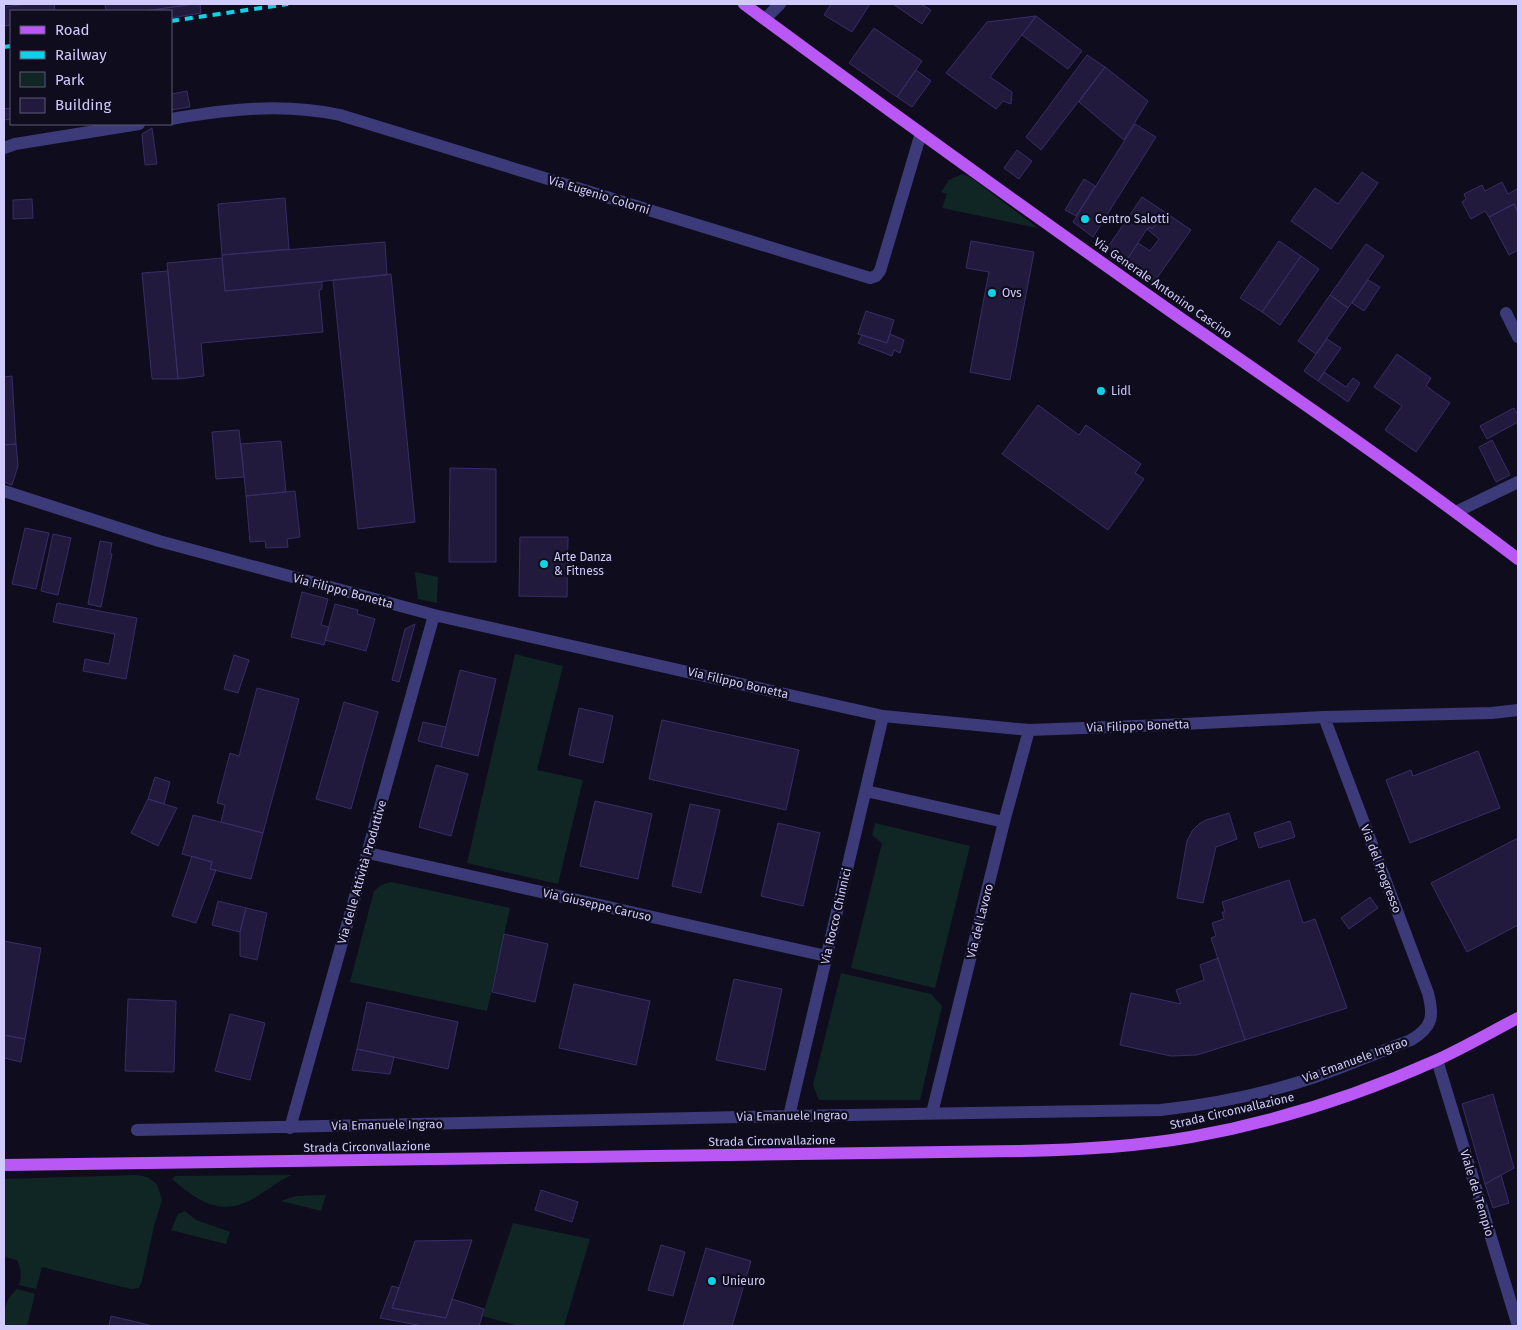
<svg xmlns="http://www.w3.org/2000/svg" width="1522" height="1330" viewBox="0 0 1522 1330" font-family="'Fira Sans',sans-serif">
	<rect width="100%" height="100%" fill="#0f0d1d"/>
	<path fill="#102625" d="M962 174 970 177 1038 228 942 208 947 194 941 192 949 180Z
		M415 572 438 577 437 603 418 599Z
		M515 654 563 666 537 770 583 780 558 884 467 863Z
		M875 823 970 846 935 988 851 968 882 843 872 835Z
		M392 882 510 908 487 1011 350 982 374 891 381 885Z
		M841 973 931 994 942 1006 920 1100H819L813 1085Z
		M138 1175 147 1177 157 1184 162 1200 154 1226 142 1281 139 1288 131 1289 42 1267 36 1289 19 1285C22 1275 21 1269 17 1260L4 1257V1179Z
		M292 1175C279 1180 271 1188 259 1195 225 1218 200 1204 172 1179L175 1176Z
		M326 1195 321 1211 281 1201 296 1196Z
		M185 1211 196 1220 230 1232 226 1244 171 1230 178 1214Z
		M513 1223 590 1239 564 1326H519L482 1316Z
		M17 1289 35 1294 27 1326H4C4 1308 4 1302 17 1289Z"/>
	<path fill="#211a3d" stroke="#382d67" d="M26 4H54L55 11H11V25L4 26V7Z
		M105 4H194L145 11H106Z
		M194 4H200L201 13 171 18V11H145Z
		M831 4H870L852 32 824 15Z
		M893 4H921L931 10 922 24Z
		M1036 16 990 77 1012 92 1011 104 1003 101 996 109 946 73 987 22Z
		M1036 16 1082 51 1068 69 1022 35Z
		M874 28 922 61 897 97 849 63Z
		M1087 55 1105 67 1041 150 1026 137Z
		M1105 67 1148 101 1124 140 1079 102Z
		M916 70 931 81 912 107 897 97Z
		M187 91 190 107 171 110V94Z
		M11 108V119L4 120V109Z
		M1135 124 1156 137 1093 237 1073 222Z
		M152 128 157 164 145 165 142 134Z
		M1017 150 1032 161 1019 179 1004 168Z
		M1362 172 1378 183 1331 249 1291 221 1315 188 1338 204Z
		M1084 179 1095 186 1076 216 1065 210Z
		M1502 182 1508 194 1517 189 1518 193V212L1514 204 1489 217 1485 211 1471 219 1462 202 1466 199 1464 194 1482 185 1485 191Z
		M1142 197 1169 215 1165 222 1161 219 1152 229 1150 227 1147 229 1126 261 1108 247Z
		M285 198 289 249 222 255 218 204Z
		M32 199 33 218 13 219V200Z
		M1514 204 1518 212V250L1509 255 1489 217Z
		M1169 215 1191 230 1154 282 1126 261 1138 243 1150 251 1159 239 1147 229 1150 227 1152 229 1161 219 1165 222Z
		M971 241 1034 252 1010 380 970 372 989 272 966 268Z
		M1279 241 1301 256 1262 312 1240 298Z
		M385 242 387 275 225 291 222 255Z
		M1366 244 1384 256 1348 308 1330 295Z
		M1301 256 1319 269 1280 325 1262 312Z
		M222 258 225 291 322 282V289L319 290 323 332 201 343 204 376 178 379 167 263Z
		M168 271 178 379H152L142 273Z
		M391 274 415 522 358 529 333 280Z
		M1368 280 1380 287 1364 311 1352 303Z
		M1330 295 1348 308 1316 354 1298 341Z
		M866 311 894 320 887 343 858 334Z
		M890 334 904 340 900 353 894 350 892 356 858 343 862 335 887 343Z
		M1327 339 1341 348 1318 381 1304 371Z
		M1397 354 1431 378 1426 386 1450 403 1416 452 1385 430 1402 406 1374 387Z
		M1324 372 1346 387 1353 378 1360 383 1348 402 1318 381Z
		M12 376 16 444 4 445V377Z
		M1038 405 1079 435 1086 425 1141 464 1135 473 1144 479 1108 530 1002 454Z
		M1514 408 1518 415V422L1487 439 1480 426Z
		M239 430 244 477 216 479 212 432Z
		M1492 440 1510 475 1496 482 1479 447Z
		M281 441 286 492 246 496 241 444Z
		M16 444 18 466 12 485 4 482V445Z
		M450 468 496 469V562H449Z
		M295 491 300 537 287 539 288 547 266 548 265 541 250 542 246 496Z
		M25 528 49 533 36 589 12 584Z
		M53 534 71 538 58 595 41 591Z
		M520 537H568L567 597 519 596Z
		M100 541 112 543 110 553 112 554 101 607 88 604Z
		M302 592 328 599 321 625 329 627 324 645 291 637Z
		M57 603 137 618 126 679 83 671 85 659 109 664 115 634 53 622Z
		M335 604 358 610 357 614 375 619 366 651 325 640Z
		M415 624 399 682 392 680 405 629Z
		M234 655 249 660 238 693 224 689Z
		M460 670 496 679 478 756 441 747Z
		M257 688 299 699 263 833 221 822 225 805 217 803 230 753 239 756Z
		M344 702 378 712 351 809 316 799Z
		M579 708 613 716 603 763 569 755Z
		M662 720 799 750 786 810 649 779Z
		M423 722 446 727 441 747 418 741Z
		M1478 751 1500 808 1410 843 1386 780 1411 770 1413 776Z
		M436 765 468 774 451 836 419 827Z
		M155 777 170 782 164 804 148 799Z
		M148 799 177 808 158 846 131 833Z
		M595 801 652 814 638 879 580 866Z
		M690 804 720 810 701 893 672 886Z
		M1229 813 1237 839 1216 847 1203 903 1177 898 1187 841 1192 831 1199 824 1206 820Z
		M193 815 263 833 251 879 210 869 212 862 182 854Z
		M1290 821 1295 837 1259 848 1254 833Z
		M778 823 820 833 803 906 761 896Z
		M1518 838V925L1467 952 1431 883Z
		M192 856 212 862 210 869 216 870 196 923 172 916Z
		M1289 880 1303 923 1315 919 1347 1008 1245 1040 1211 938 1216 936 1212 923 1224 919 1222 912H1225L1222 902Z
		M1370 897 1378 908 1349 929 1341 918Z
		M218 901 246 908 240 932 212 925Z
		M246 908 267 913 257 960 240 956V932Z
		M504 934 548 944 535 1002 492 992Z
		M4 941 41 948 25 1039 4 1035Z
		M1218 958 1245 1040 1197 1055 1171 1056 1120 1045 1131 993 1181 1004 1176 990 1204 980 1200 965Z
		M734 979 782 989 765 1070 716 1060Z
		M574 984 650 1001 636 1065 559 1048Z
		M128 999 176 1001 174 1072 125 1071Z
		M367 1002 458 1022 448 1069 357 1049Z
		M230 1014 265 1023 250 1080 215 1071Z
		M4 1035 25 1039 21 1062 4 1058Z
		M357 1049 394 1057 390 1074 352 1070Z
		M1493 1094 1514 1168 1485 1184 1462 1104Z
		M1501 1175 1509 1203 1493 1208 1485 1184Z
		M541 1190 578 1202 572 1222 535 1210Z
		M472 1240 446 1318 392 1308 415 1241Z
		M661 1245 685 1252 673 1296 648 1290Z
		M706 1248 751 1261 732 1326H683Z
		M392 1286 399 1288 392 1308 446 1318 452 1299 484 1309 479 1326H423L380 1318Z
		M111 1316 153 1326H109Z"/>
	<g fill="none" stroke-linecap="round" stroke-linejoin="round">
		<path stroke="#3c3a79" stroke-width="12" d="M765 19 780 4
			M171 119C228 109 283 103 340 115L870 278 876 276 880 271 921 133
			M4 148 15 144 139 124
			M1506 313 1518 337
			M4 491 159 541 434 615 883 716 1029 730 1164 725 1324 717 1492 713 1518 710
			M1456 512 1518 482
			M866 791 1004 822
			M368 853 826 956
			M1437 1060 1518 1326
			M932 1113 1004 822 1029 730
			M789 1116 883 716
			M290 1128 434 615
			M137 1130 789 1116 1161 1110C1214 1104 1265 1094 1315 1077 1347 1066 1379 1052 1411 1040 1433 1027 1434 1016 1428 993L1324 717"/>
		<path stroke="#ba58f6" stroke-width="12" d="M744 4C889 111 1035 216 1183 320 1296 398 1409 476 1518 559
			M4 1165 1020 1151C1077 1150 1134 1147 1191 1137 1275 1122 1359 1095 1437 1060 1465 1047 1491 1032 1518 1018"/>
		<path stroke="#0cd3e7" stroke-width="4" stroke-dasharray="8 6" stroke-linecap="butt" d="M171 21 288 4
			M4 47 11 46"/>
	</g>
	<g fill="#0cd3e7" stroke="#0f0d1d" stroke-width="2">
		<circle cx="1085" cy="219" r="5"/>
		<circle cx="992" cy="293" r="5"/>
		<circle cx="1101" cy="391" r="5"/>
		<circle cx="544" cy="564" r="5"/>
		<circle cx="712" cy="1281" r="5"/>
	</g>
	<g text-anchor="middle" stroke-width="4.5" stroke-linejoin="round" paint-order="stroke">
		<g font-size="12" fill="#d0cbfc" stroke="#0f0d1d">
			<text transform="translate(599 195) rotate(17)" y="4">Via Eugenio Colorni</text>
			<text transform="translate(1163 288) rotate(35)" y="4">Via Generale Antonino Cascino</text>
			<text transform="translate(343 591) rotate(15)" y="4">Via Filippo Bonetta</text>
			<text transform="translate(738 683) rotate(13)" y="4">Via Filippo Bonetta</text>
			<text transform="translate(1138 726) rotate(-2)" y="4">Via Filippo Bonetta</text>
			<text transform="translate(1381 869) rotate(69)" y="4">Via del Progresso</text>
			<text transform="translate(362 872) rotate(-74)" y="4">Via delle Attività Produttive</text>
			<text transform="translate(597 905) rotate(13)" y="4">Via Giuseppe Caruso</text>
			<text transform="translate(836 916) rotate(-77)" y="4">Via Rocco Chinnici</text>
			<text transform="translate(980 921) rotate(-76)" y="4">Via del Lavoro</text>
			<text transform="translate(1355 1060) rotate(-20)" y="4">Via Emanuele Ingrao</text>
			<text transform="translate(1232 1111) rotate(-13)" y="4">Strada Circonvallazione</text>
			<text transform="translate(792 1116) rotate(-1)" y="4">Via Emanuele Ingrao</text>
			<text transform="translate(387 1125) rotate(-1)" y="4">Via Emanuele Ingrao</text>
			<text transform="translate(772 1141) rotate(-1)" y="4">Strada Circonvallazione</text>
			<text transform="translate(367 1147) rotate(-1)" y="4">Strada Circonvallazione</text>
			<text transform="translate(1477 1193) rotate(73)" y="4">Viale del Tempio</text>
		</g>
		<g font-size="12" fill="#d0cbfc" stroke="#0f0d1d" text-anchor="start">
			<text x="1095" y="223">Centro Salotti</text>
			<text x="1002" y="297">Ovs</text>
			<text x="1111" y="395">Lidl</text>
			<text x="554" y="561">Arte Danza<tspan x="554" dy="14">&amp; Fitness</tspan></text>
			<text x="722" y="1285">Unieuro</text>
		</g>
	</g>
	<rect width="1522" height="1330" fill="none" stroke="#d0cbfc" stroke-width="10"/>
	<rect x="10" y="10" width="162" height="115" fill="#0f0d1d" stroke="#5c5976"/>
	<rect x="20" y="26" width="25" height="8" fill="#ba58f6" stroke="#5c5976"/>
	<text x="55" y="35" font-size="15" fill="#d0cbfc">Road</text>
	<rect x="20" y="51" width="25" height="8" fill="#0cd3e7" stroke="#5c5976"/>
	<text x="55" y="60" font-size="15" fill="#d0cbfc">Railway</text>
	<rect x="20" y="72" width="25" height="15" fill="#102625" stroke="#5c5976"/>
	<text x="55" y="85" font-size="15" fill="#d0cbfc">Park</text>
	<rect x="20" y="98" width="25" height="15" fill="#211a3d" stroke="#5c5976"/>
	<text x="55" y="110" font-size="15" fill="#d0cbfc">Building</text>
</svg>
